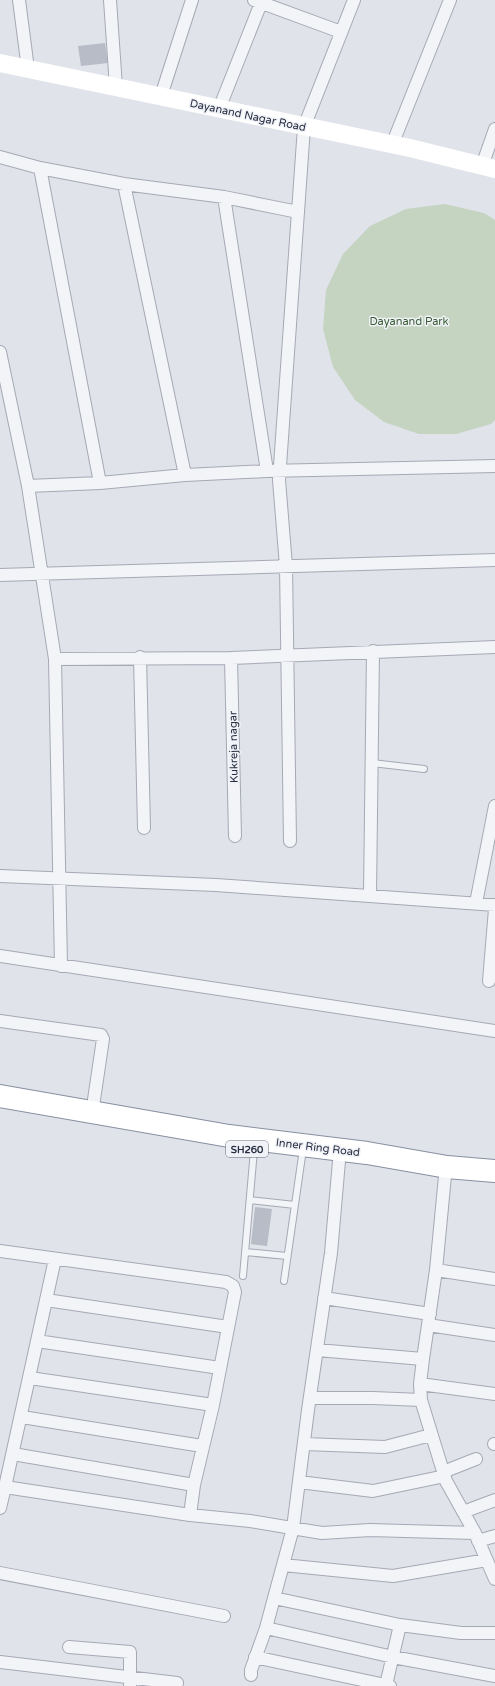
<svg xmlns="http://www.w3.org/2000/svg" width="495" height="1686" viewBox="0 0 495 1686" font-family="'Varela Round',sans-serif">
	<rect width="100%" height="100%" fill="#e0e3ea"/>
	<path fill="#c4d4c1" d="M445 204 484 213 495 220V420L491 424 456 434H419L384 422 355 400 333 367 323 329 326 290 343 254 370 226 406 209Z"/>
	<path fill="#b7bcc7" d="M105 43 108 63 81 66 78 46Z
		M255 1207 272 1209 267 1246 251 1244Z"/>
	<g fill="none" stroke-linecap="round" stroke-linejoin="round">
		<g stroke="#a5a9b4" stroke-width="8">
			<path id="lane" d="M372 763 424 769
				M250 1200 295 1205
				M245 1252 287 1256
				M243 1276 254 1150
				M284 1281 302 1156"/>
		</g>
		<g stroke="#a5a9b4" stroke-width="14">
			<path id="street" d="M19 0 28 69
				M110 0 116 87
				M254 0 341 32
				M161 96 192 0
				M219 109 261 3
				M392 145 450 0
				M0 157 40 168 124 184 224 197 298 212
				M482 166 495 129
				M40 168 100 483
				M124 184 185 475
				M224 197 267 471
				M0 352 28 486 55 659 231 658 495 647
				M28 486 100 483 185 475 267 471 495 466
				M0 575 495 560
				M140 657 144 828
				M231 658 235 836
				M55 659 61 966
				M290 841 286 566 279 480 304 127 354 0
				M0 876 216 885 495 905
				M370 895 373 651
				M476 903 495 806
				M0 956 495 1031
				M489 981 495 909
				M0 1021 101 1035 103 1039 92 1113
				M339 1161 331 1253 308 1410 293 1528 274 1598 400 1625 461 1633H495
				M445 1176 436 1270 495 1279
				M0 1251 226 1282 233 1286 235 1292 213 1405 194 1485 190 1515 5 1487 55 1259
				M436 1270 423 1359 420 1384 421 1400 446 1481 475 1533 495 1579
				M324 1298 430 1314
				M46 1300 228 1327
				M428 1325 495 1335
				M37 1341 220 1368
				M317 1350 423 1359
				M30 1378 213 1405
				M420 1384 495 1394
				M310 1398H373L421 1400
				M22 1417 202 1446
				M304 1444 385 1447 431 1435
				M494 1444H495
				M13 1454 194 1485
				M443 1472 476 1459
				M299 1482 373 1491 445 1476
				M0 1508 5 1487
				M463 1512 495 1500
				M190 1515 250 1521 322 1533 370 1530 475 1533
				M478 1541 495 1536
				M283 1565 393 1576 487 1560
				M0 1573 224 1616
				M266 1628 393 1657 495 1676
				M69 1647 130 1652V1685
				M255 1657 390 1686
				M0 1662 177 1683
				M251 1675V1670L266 1628 274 1598
				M386 1685 400 1625"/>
		</g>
		<g stroke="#878fa1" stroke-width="24">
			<path id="highway" d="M0 1096 229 1136 367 1153 447 1167 495 1171"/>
		</g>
		<use href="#lane" stroke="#f3f4f8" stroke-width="6"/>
		<use href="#street" stroke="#f3f4f8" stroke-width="12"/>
		<path stroke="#fff" stroke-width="18" d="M0 63 410 148 495 169"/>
		<use href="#highway" stroke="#fff" stroke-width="22"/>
	</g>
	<g text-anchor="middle" stroke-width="3" stroke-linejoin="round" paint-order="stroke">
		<rect fill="#f0f2f7" stroke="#646a78" stroke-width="1" x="226" y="1141" width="42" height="16" rx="3"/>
		<g font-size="10" font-weight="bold" fill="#282f42">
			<text x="247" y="1153">SH260</text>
		</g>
		<g font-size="11" fill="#282f42" stroke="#f0f2f7">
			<text transform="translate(248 115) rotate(12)" y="4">Dayanand Nagar Road</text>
			<text transform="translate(233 747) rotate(-91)" y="4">Kukreja nagar</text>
			<text transform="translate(318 1147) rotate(7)" y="4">Inner Ring Road</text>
		</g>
		<g font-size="11" fill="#395e35" stroke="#f0f2f7">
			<text x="409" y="325">Dayanand Park</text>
		</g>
	</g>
</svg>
